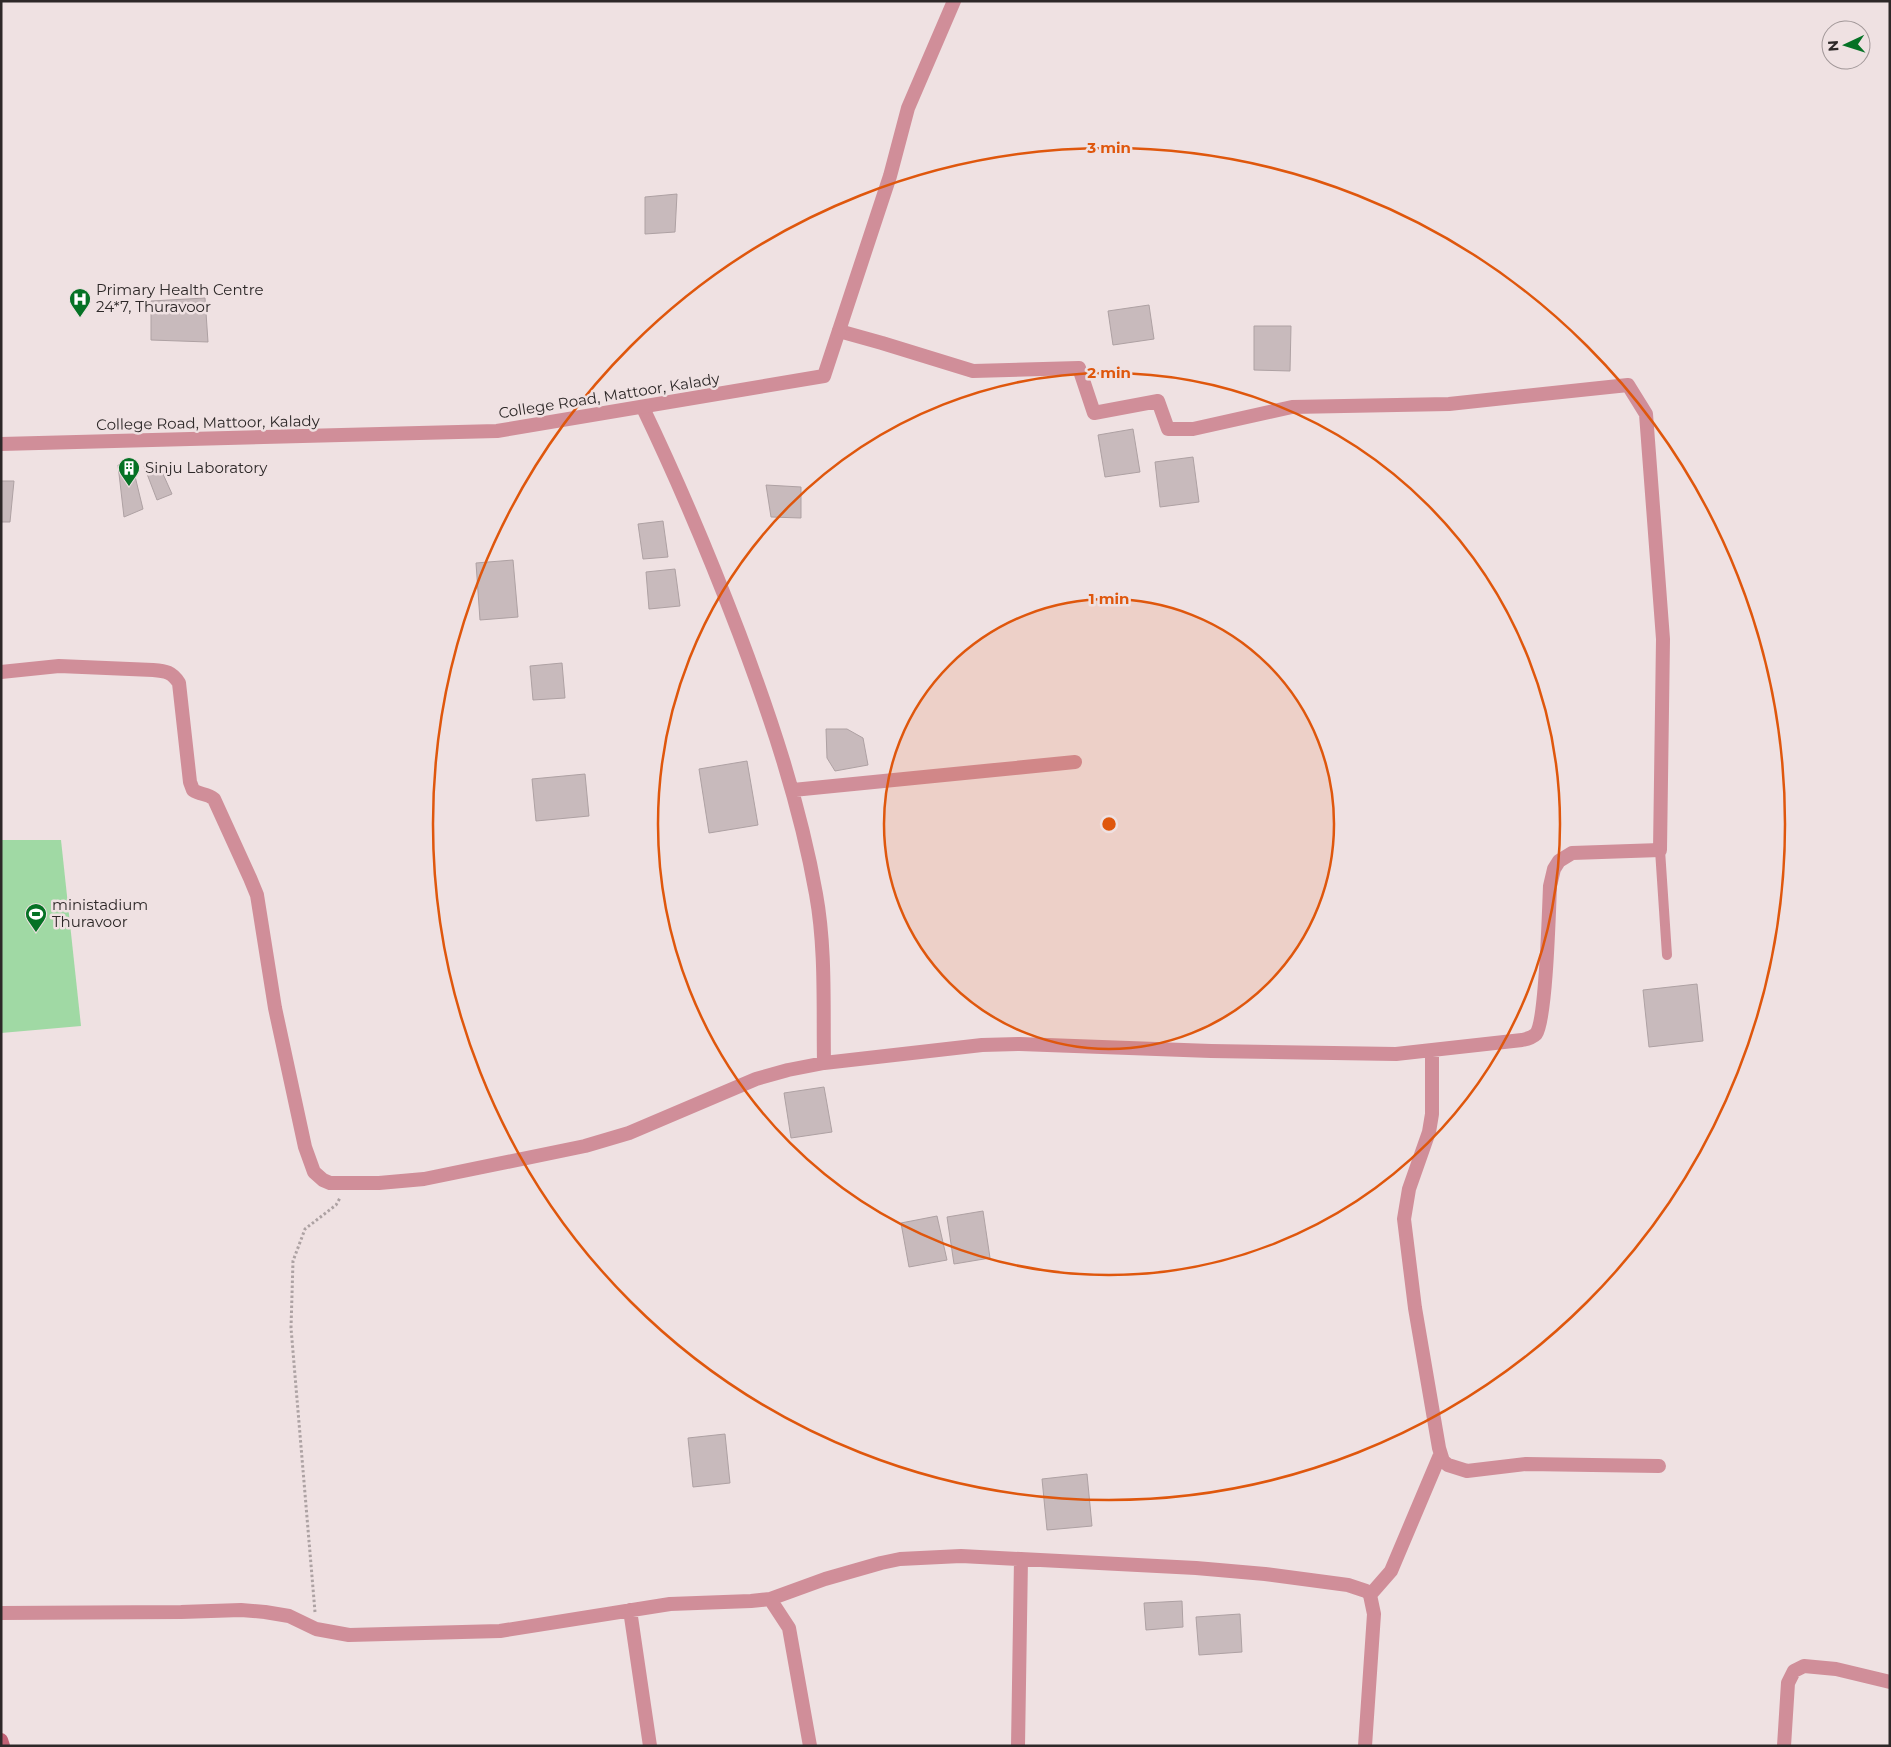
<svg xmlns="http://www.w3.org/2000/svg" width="1891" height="1747" viewBox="0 0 1891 1747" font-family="Montserrat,sans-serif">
	<rect width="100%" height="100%" fill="#efe1e2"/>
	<path fill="#a0d9a4" d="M1 840H61L81 1026 1 1033Z"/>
	<path fill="#c8babc" stroke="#aea1a3" d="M677 194 675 232 645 234V197Z
		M205 298 208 342 151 340V301Z
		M1149 305 1154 339 1113 345 1108 311Z
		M1254 326H1291L1290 371 1254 370Z
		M1133 429 1140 472 1105 477 1098 435Z
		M1193 457 1199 502 1160 507 1155 462Z
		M132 464 143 509 124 517 118 465Z
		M159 465 172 494 157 500 144 466Z
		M1 481H14L10 522H1Z
		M766 485 801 487V518L771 517Z
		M663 521 668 557 643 559 638 524Z
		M513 560 518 617 480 620 476 563Z
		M675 569 680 606 649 609 646 572Z
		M562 663 565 698 533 700 530 666Z
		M826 729H847L863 738 868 765 835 771 827 758Z
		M747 761 758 825 709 833 699 769Z
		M585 774 589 816 536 821 532 779Z
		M1697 984 1703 1041 1649 1047 1643 990Z
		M824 1087 832 1132 791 1138 784 1093Z
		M983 1211 990 1258 954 1264 947 1217Z
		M937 1216 947 1260 909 1267 901 1223Z
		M725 1434 730 1483 693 1487 688 1438Z
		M1087 1474 1092 1526 1047 1530 1042 1479Z
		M1182 1601 1183 1627 1146 1630 1144 1603Z
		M1240 1614 1242 1652 1199 1655 1196 1617Z"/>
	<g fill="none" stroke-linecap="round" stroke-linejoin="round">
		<path stroke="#ada2a3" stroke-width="3" stroke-dasharray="2.5 2.5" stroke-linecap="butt" d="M315 1612 291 1328 293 1261 305 1229 336 1205 340 1198"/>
		<path stroke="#d08e99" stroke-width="10" d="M1660 850 1667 955"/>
		<path stroke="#d08e99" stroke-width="14" d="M643 408C678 481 710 557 739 633 771 718 800 804 816 894 826 949 823 1007 824 1063
			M1 672 59 666 153 670C166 671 172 672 179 683L190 782 193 790C200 795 207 793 214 799L250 878 257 895 275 1008 305 1147 314 1172 323 1180 330 1183H379L424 1179 585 1146 629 1133 756 1079 788 1070 824 1063 982 1045 1020 1044 1211 1051 1396 1054 1522 1040C1527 1039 1532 1038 1536 1034 1546 1021 1549 909 1550 886L1554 869 1559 861 1572 853 1660 850 1663 639 1646 414 1628 385 1449 404 1292 407 1193 429H1168L1158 401 1094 413 1079 368 973 371 882 343 839 331
			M793 790 1075 762
			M1432 1050V1114L1429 1132 1409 1189 1404 1219 1415 1308 1439 1448 1443 1461 1448 1465 1467 1471 1526 1464 1659 1466
			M1370 1595 1391 1571 1440 1455
			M770 1599 789 1628 810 1746
			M630 1610 650 1746
			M1 1613 181 1612 241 1610 265 1612 289 1616 316 1629 349 1635 500 1631 670 1604 751 1601 770 1599 825 1579 881 1563 900 1559 961 1556 1196 1568 1265 1574 1348 1585 1366 1591 1370 1595 1374 1614 1365 1746
			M1018 1746 1021 1559
			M1784 1746 1788 1683 1794 1671 1804 1666 1836 1669 1890 1682"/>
		<path stroke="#d08e99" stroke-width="14" d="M1 444 497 431 824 376 890 176 908 108 954 1"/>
		<path stroke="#c06174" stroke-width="14" d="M1 1740 3 1746"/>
	</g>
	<circle cx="1109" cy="824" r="225" fill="#df570d" fill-opacity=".12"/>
	<g fill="none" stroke="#df570d" stroke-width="2.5">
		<circle cx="1109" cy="824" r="225"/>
		<circle cx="1109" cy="824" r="451"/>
		<circle cx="1109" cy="824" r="676"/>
	</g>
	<defs>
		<g id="hospital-pin" transform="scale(1.125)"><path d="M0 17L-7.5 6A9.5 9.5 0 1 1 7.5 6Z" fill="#057225" stroke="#efe1e2"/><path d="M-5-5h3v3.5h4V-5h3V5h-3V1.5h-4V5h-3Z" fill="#fff"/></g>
		<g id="building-pin" transform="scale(1.125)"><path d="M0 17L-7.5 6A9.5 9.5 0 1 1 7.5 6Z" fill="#057225" stroke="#efe1e2"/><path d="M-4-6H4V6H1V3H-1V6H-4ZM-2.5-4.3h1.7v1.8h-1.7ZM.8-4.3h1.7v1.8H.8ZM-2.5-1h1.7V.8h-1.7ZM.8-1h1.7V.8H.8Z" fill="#fff"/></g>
		<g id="stadium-pin" transform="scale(1.125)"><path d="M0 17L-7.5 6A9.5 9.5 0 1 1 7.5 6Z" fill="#057225" stroke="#efe1e2"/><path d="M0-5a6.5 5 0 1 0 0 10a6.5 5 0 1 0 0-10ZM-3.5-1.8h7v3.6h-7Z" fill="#fff"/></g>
	</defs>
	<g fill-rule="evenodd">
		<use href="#hospital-pin" x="80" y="299"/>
		<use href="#building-pin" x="129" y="468"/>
		<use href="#stadium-pin" x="36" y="914"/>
	</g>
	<g text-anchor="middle" stroke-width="5" stroke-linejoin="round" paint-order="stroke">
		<g font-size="15" fill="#2d2828" stroke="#efe1e2" text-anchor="start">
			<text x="96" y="295">Primary Health Centre<tspan x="96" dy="17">24*7, Thuravoor</tspan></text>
			<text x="145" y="473">Sinju Laboratory</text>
			<text x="52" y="910">ministadium<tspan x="52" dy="17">Thuravoor</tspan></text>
		</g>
		<g font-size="15" fill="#2d2828" stroke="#efe1e2">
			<text transform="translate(609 396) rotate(-9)" y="5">College Road, Mattoor, Kalady</text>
			<text transform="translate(208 423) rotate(-1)" y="5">College Road, Mattoor, Kalady</text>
		</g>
	</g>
	<circle cx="1109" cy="824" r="8" fill="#df570d" stroke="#efe1e2" stroke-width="2.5"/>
	<g font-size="15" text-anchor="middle" font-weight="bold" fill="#df570d" stroke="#efe1e2" stroke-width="5" stroke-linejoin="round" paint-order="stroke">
		<text x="1109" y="153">3 min</text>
		<text x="1109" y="378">2 min</text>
		<text x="1109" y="604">1 min</text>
	</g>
	<rect width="1891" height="1747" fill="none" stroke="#2d2828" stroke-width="5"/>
	<g transform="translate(1846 45) rotate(266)"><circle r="24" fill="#efe1e2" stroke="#a19798"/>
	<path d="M0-4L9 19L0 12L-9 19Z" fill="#057225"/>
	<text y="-8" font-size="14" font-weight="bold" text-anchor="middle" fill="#2d2828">N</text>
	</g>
</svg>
